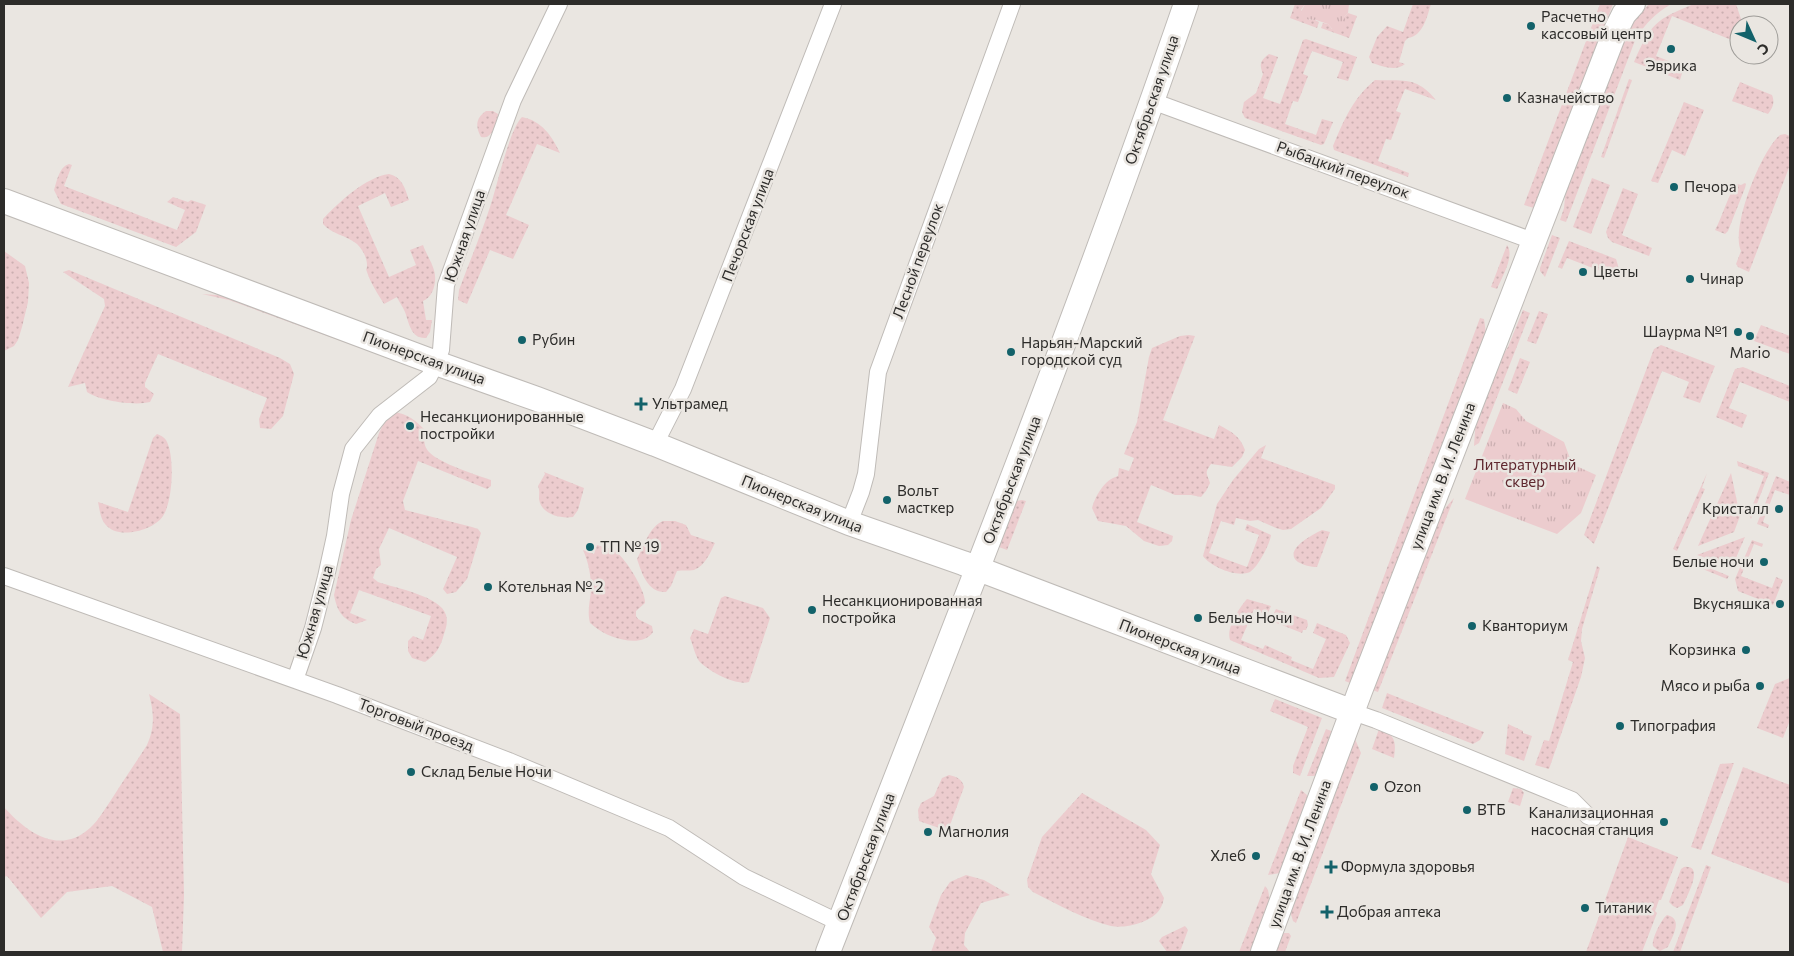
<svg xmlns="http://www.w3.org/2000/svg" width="1794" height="956" viewBox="0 0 1794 956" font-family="Commissioner,sans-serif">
	<defs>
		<pattern id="grass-dots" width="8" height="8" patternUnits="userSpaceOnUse" patternTransform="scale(1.25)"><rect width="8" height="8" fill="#ecccce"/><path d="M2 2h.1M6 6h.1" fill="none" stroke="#cbafb1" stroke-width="1.8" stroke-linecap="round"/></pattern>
		<pattern id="park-tufts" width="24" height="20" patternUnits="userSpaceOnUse" patternTransform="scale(1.25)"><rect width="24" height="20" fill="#ecccce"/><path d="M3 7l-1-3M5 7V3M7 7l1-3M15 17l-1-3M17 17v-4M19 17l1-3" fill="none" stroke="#cbafb1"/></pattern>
	</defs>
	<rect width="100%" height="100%" fill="#eae6e1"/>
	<path fill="url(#grass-dots)" d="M1295 4H1305L1301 10 1310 20 1313 19 1319 22 1317 28 1290 18Z
		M1413 4H1431C1427 17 1423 36 1408 38L1405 41 1399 62 1405 64C1396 72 1382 66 1372 63L1369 57 1377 37 1387 26 1403 32Z
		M1600 4H1613L1534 208 1524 205Z
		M1649 4H1671C1656 13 1646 23 1636 38L1566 222 1560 220 1564 208 1566 187 1625 35 1636 18Z
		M1694 4H1736L1743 25H1739V43L1672 16 1656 56 1684 67 1680 80 1634 62C1651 23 1655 20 1694 4Z
		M1348 13 1357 16 1349 38 1321 28 1323 23 1328 24 1332 29Z
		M1306 39 1357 57 1348 81 1337 78 1343 62 1312 51 1303 74 1308 76 1298 102 1293 101 1285 124 1316 135 1322 119 1333 122 1324 144 1321 145 1245 118 1242 112 1244 102 1256 93 1263 74C1259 64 1260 61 1269 54L1278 57 1263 98 1280 104 1303 40Z
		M1629 79 1632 80 1604 158 1601 157Z
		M1375 80C1403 81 1417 76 1436 100L1405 89 1396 111 1401 113 1391 140 1386 139 1378 161 1409 173 1408 177 1334 150 1333 146C1344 120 1353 98 1375 80Z
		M1740 82 1772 95C1775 103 1773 107 1768 114L1732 101Z
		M1684 102 1704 110 1685 156 1672 150 1658 183 1651 181Z
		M486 111H493L498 114C498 123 492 140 481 137 475 126 476 118 486 111Z
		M522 117C542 121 552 136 560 153L537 144 506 215 529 225 513 259 490 250 467 304 458 300 459 290C469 263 481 235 490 207 497 187 509 130 522 117Z
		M1785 134 1790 136V165L1749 272 1738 267 1736 264 1741 251C1730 228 1761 151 1780 135Z
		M69 164 72 165 64 186 177 230 185 210 167 202 173 197 188 202 191 200 206 205 196 232 176 247 61 204 54 190C57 181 59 167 69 164Z
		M389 174C402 177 405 188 409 200L391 207 385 193 358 206 389 277 416 265 410 250 423 245C426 254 435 267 435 276 436 285 432 298 423 301L426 320H432L430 332 426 338C411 339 409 323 405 312 403 307 399 302 397 297L384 304C378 294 371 284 367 272 365 266 367 272 367 265 367 257 362 249 357 244 346 235 331 234 323 224V219C339 202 366 177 389 174Z
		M1592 178 1610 185 1591 234 1573 227Z
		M1745 183 1746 184 1745 188 1728 231 1725 234 1715 230C1723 216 1727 196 1737 184L1741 185Z
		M1623 188 1638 194 1622 235 1652 248 1649 256 1612 242 1608 238 1606 232Z
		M1552 235 1560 238 1545 277 1540 271V268Z
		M1569 241 1616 259 1619 269 1616 277 1567 258 1562 269 1558 267Z
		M1507 245C1515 256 1502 277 1497 289L1491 287Z
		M4 251 25 266 29 283 28 302 22 327 18 340 14 346 4 351Z
		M69 270 280 358 290 364 294 374 283 416 271 429 260 428 259 419 267 398 158 354 145 383V387L154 394 150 402C135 406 100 401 87 392L85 383 68 387 105 306 104 299 63 272Z
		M202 294 231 296 406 359 404 364 229 300Z
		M1523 310 1530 313 1479 443 1474 446 1476 417 1498 362 1508 347Z
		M1539 311 1548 314 1536 344 1527 341Z
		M1480 318 1484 319 1486 334 1355 685 1345 681Z
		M1761 325 1790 336V354L1754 341Z
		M1189 335 1195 336 1163 420 1214 439 1219 425C1232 432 1240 436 1245 450L1242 457 1232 467 1211 464C1204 474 1207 473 1210 483L1206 491 1201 497 1191 495H1175L1151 485 1137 522 1173 536 1172 541 1168 545 1159 546 1144 541 1126 526 1098 521 1092 508C1096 495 1104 480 1118 476L1119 468 1129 471 1134 458 1124 454 1137 422 1149 357 1152 348 1180 336Z
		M1661 345 1715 366 1700 403 1683 397 1689 382 1662 371 1594 544 1584 535 1654 349Z
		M1520 358 1530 362 1517 394 1508 390Z
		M1743 367 1790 386V402L1740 382 1729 408 1747 415 1742 428 1716 417 1735 369Z
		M394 412C408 414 415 420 425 430 424 438 423 446 429 452 439 463 476 475 491 480V486L487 489 418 461 403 501 405 510 472 527 478 529 481 533 467 579 456 592 447 594 443 589 457 557 389 528 379 549 381 565 376 569 373 578 378 582C395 588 441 596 446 615 448 622 446 628 444 634 441 646 436 655 425 662L412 658 408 651V641L413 636 423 640 431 616 359 590 350 613 367 620 356 624C341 618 337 610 334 595L351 520 379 433 387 417Z
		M157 434C160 435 164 437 166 440 175 455 173 501 163 516 154 530 121 539 108 527 100 520 100 511 98 502L128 512 153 438Z
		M1266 445 1261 458 1335 485V489L1321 508 1291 529 1283 530 1276 528 1258 520 1250 521 1236 518 1234 525 1221 521 1209 553 1247 567 1259 535 1245 530 1247 524 1271 535C1270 544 1258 567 1250 572 1237 578 1211 567 1203 556L1217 504 1233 480 1259 449Z
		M1737 461 1769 473 1751 519 1749 515 1764 476 1738 466Z
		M544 472 584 488 578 510 573 517C560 519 541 514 539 499 539 494 540 491 538 486L545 474Z
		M1707 473 1702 488 1705 489 1677 551 1673 549Z
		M1731 473 1740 516 1734 532 1698 546Z
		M1776 476 1790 482V495L1775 490 1763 522 1769 525 1768 528 1757 524Z
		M1454 498 1378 692 1372 690 1441 513Z
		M1022 500 1026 501 1007 550 996 546 1016 501Z
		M663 521H675L686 525 691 535 715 543C710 553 705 566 694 570 689 571 682 570 677 571L671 586 666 592C648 593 642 574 637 559 644 546 649 527 663 521Z
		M1322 530 1330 532 1317 567C1311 567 1303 565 1298 562 1282 550 1314 534 1322 530Z
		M1745 537 1732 567 1697 555Z
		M1752 540 1763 544 1762 547 1754 544 1741 576 1772 588 1776 577 1783 580 1773 605 1738 591 1735 579Z
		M597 545C603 547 611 548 616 552 626 559 646 591 645 603L636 611V616L638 619 652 626 653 632C642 649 608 638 595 627 593 626 592 624 590 623 587 611 590 602 591 590 591 575 589 564 583 550L594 554Z
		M1678 555 1729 576 1727 579 1676 558Z
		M1597 566 1600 568 1582 629 1581 641 1585 658 1581 677 1549 769 1535 765 1544 740 1549 741 1573 662 1568 660Z
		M725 596 763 608 770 618 749 682C736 686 708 671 699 661 695 655 693 645 690 638L694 629 708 634 721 598Z
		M1247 599 1271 606 1267 615 1254 609 1241 640 1263 649 1265 645 1292 657 1291 660 1313 669 1326 639 1313 633 1317 623 1346 635 1350 643 1334 677 1319 678 1230 640C1226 628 1239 608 1247 599Z
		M1276 609 1307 620 1308 625 1306 630H1303L1302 633 1274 622 1276 618 1272 617Z
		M1790 678V720L1783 738 1757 728 1775 684Z
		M1387 693 1484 732 1480 740 1473 744 1382 708Z
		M149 694 180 714 184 895 182 952H163L152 907 112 886 67 892 41 918 7 876 4 877V807C26 832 59 856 90 828 99 820 106 807 113 797 124 780 136 762 147 745 155 727 154 713 149 694Z
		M1275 699 1322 718 1300 776 1293 773V766L1308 727 1270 711Z
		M1508 724 1523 731V733L1532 736 1524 761 1505 754Z
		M1326 729 1334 732 1319 773 1314 776H1307Z
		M1379 729C1396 735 1396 742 1394 758L1372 749Z
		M1355 739 1361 753 1296 923 1293 921 1289 908Z
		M1734 763 1701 850 1691 847 1720 764Z
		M1743 767 1790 785V884L1711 854Z
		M949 775C957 777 962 779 964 787L946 836 942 829 919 821 918 810 921 803 934 796 942 778Z
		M1513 788 1521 789 1524 793 1520 806 1508 802Z
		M1301 790 1307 795 1309 802 1285 865 1280 873 1268 875Z
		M1082 793 1146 830 1160 845 1151 874 1164 898C1163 902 1162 906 1160 909 1152 922 1126 929 1111 926 1085 920 1057 904 1033 892L1028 887 1027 880 1042 837Z
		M1628 837 1678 857 1661 900H1659L1655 911 1657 913 1642 952H1586Z
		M1706 865 1711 867 1680 952H1673Z
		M1684 867C1705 864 1687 896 1683 905L1677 908 1673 906 1669 902 1681 869Z
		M966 875 984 880 1010 895 981 903 965 933 964 945 970 952H931L936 938 929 927 941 895 950 882Z
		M1265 886 1268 890 1270 901 1250 952H1239Z
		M1667 915C1684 919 1672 937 1668 947L1660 951C1658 950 1655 948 1653 946 1651 940 1662 918 1667 915Z
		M1185 926 1188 930 1181 949 1178 952H1167L1159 941 1162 937Z
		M1284 933H1289L1291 936 1285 952H1274L1281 935Z"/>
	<path fill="url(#park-tufts)" d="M1305 4H1349L1348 13 1344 17 1346 22 1345 28 1341 31H1334L1328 24 1316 20 1304 19 1300 14Z
		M1503 403 1516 409 1526 421 1564 442 1572 464 1596 475 1581 513 1557 534 1465 499Z"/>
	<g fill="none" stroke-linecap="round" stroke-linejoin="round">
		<g stroke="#bfbbb7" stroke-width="18">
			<path id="street" d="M1152 101 1533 241
				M655 444 683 389 833 4
				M849 523 861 492 866 474 878 372 1012 4
				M4 576 337 695 509 761 669 828 744 877 840 923
				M295 680 313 628 326 577 335 536 341 494 353 449 380 415 429 377 436 363 441 350 446 285 513 100 559 4
				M1353 712 1376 720 1572 800 1588 816 1593 818"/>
		</g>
		<g stroke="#bfbbb7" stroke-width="26">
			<path id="secondary" d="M4 201 436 363 537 399 655 444 849 523 963 563 1353 712
				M828 952C951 637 1076 323 1186 4
				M1263 952 1360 691 1614 34 1624 14 1633 4"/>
		</g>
		<use href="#street" stroke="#fff" stroke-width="16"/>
		<use href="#secondary" stroke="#fff" stroke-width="24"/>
	</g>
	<g fill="#13626a" stroke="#eae6e1" stroke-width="2">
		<circle cx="1531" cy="26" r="5"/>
		<circle cx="1671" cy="49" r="5"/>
		<circle cx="1507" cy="98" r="5"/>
		<circle cx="1674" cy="187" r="5"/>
		<circle cx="1583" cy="272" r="5"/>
		<circle cx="1690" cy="279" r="5"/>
		<circle cx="1738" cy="332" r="5"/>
		<circle cx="1750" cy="336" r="5"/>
		<circle cx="522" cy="340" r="5"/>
		<circle cx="1011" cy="352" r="5"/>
		<path d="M638.5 396.5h5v5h5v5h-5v5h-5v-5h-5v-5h5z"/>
		<circle cx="410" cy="426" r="5"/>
		<circle cx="887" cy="500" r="5"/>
		<circle cx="1779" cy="509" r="5"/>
		<circle cx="590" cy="547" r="5"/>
		<circle cx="1764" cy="562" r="5"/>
		<circle cx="488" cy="587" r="5"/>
		<circle cx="1780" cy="604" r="5"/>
		<circle cx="812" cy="610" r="5"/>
		<circle cx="1198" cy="618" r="5"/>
		<circle cx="1472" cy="626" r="5"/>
		<circle cx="1746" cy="650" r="5"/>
		<circle cx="1760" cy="686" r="5"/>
		<circle cx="1620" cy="726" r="5"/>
		<circle cx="411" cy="772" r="5"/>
		<circle cx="1374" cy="787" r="5"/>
		<circle cx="1467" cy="810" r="5"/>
		<circle cx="1664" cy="822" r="5"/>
		<circle cx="928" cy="832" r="5"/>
		<circle cx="1256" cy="856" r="5"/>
		<path d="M1328.5 859.5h5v5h5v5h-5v5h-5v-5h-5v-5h5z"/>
		<circle cx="1585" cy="908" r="5"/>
		<path d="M1324.5 904.5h5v5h5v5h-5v5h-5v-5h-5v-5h5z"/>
	</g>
	<g text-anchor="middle" stroke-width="5" stroke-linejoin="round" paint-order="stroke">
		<g font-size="15" fill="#2d2c2a" stroke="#eae6e1" text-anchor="start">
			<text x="1541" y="22">Расчетно<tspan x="1541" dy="17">кассовый центр</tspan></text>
			<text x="1671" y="71" text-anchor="middle">Эврика</text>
			<text x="1517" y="103">Казначейство</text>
			<text x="1684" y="192">Печора</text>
			<text x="1593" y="277">Цветы</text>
			<text x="1700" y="284">Чинар</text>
			<text x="1728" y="337" text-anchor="end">Шаурма №1</text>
			<text x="532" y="345">Рубин</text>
			<text x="1021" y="348">Нарьян-Марский<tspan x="1021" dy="17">городской суд</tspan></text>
			<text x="1750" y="358" text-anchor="middle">Mario</text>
			<text x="652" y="409">Ультрамед</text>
			<text x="420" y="422">Несанкционированные<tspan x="420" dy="17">постройки</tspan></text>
			<text x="897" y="496">Вольт<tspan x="897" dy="17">масткер</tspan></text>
			<text x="1769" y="514" text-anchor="end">Кристалл</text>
			<text x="600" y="552">ТП № 19</text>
			<text x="1754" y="567" text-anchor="end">Белые ночи</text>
			<text x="498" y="592">Котельная № 2</text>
			<text x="822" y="606">Несанкционированная<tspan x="822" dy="17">постройка</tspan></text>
			<text x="1770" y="609" text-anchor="end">Вкусняшка</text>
			<text x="1208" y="623">Белые Ночи</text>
			<text x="1482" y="631">Кванториум</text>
			<text x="1736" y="655" text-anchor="end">Корзинка</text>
			<text x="1750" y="691" text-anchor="end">Мясо и рыба</text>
			<text x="1630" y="731">Типография</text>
			<text x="421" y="777">Склад Белые Ночи</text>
			<text x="1384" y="792">Ozon</text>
			<text x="1477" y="815">ВТБ</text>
			<text x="1654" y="818" text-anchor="end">Канализационная<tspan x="1654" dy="17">насосная станция</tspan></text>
			<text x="938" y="837">Магнолия</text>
			<text x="1246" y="861" text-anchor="end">Хлеб</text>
			<text x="1341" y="872">Формула здоровья</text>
			<text x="1595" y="913">Титаник</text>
			<text x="1337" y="917">Добрая аптека</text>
		</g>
		<g font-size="15" fill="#2d2c2a" stroke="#eae6e1">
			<text transform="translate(1152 100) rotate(-71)" y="5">Октябрьская улица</text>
			<text transform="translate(1343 170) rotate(20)" y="5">Рыбацкий переулок</text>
			<text transform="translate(748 225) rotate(-69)" y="5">Печорская улица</text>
			<text transform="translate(465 236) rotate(-71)" y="5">Южная улица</text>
			<text transform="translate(918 261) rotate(-70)" y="5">Лесной переулок</text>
			<text transform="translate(424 358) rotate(20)" y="5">Пионерская улица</text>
			<text transform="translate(1443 476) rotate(-69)" y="5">улица им. В. И. Ленина</text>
			<text transform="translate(1012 480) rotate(-69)" y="5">Октябрьская улица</text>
			<text transform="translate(802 504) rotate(22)" y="5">Пионерская улица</text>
			<text transform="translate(315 612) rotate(-74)" y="5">Южная улица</text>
			<text transform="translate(1180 647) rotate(21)" y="5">Пионерская улица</text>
			<text transform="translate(416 725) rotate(21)" y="5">Торговый проезд</text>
			<text transform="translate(1300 854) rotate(-70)" y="5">улица им. В. И. Ленина</text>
			<text transform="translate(866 857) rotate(-69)" y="5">Октябрьская улица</text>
		</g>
		<g font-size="15" fill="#5f282f" stroke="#eae6e1">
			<text x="1525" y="470">Литературный<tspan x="1525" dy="17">сквер</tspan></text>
		</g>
	</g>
	<rect width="1794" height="956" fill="none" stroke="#2d2c2a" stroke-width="10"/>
	<g transform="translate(1754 40) rotate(134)"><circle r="24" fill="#eae6e1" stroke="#9e9c98"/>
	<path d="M0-4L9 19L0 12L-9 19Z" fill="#13626a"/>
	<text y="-8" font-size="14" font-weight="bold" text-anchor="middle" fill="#2d2c2a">С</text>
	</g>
</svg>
